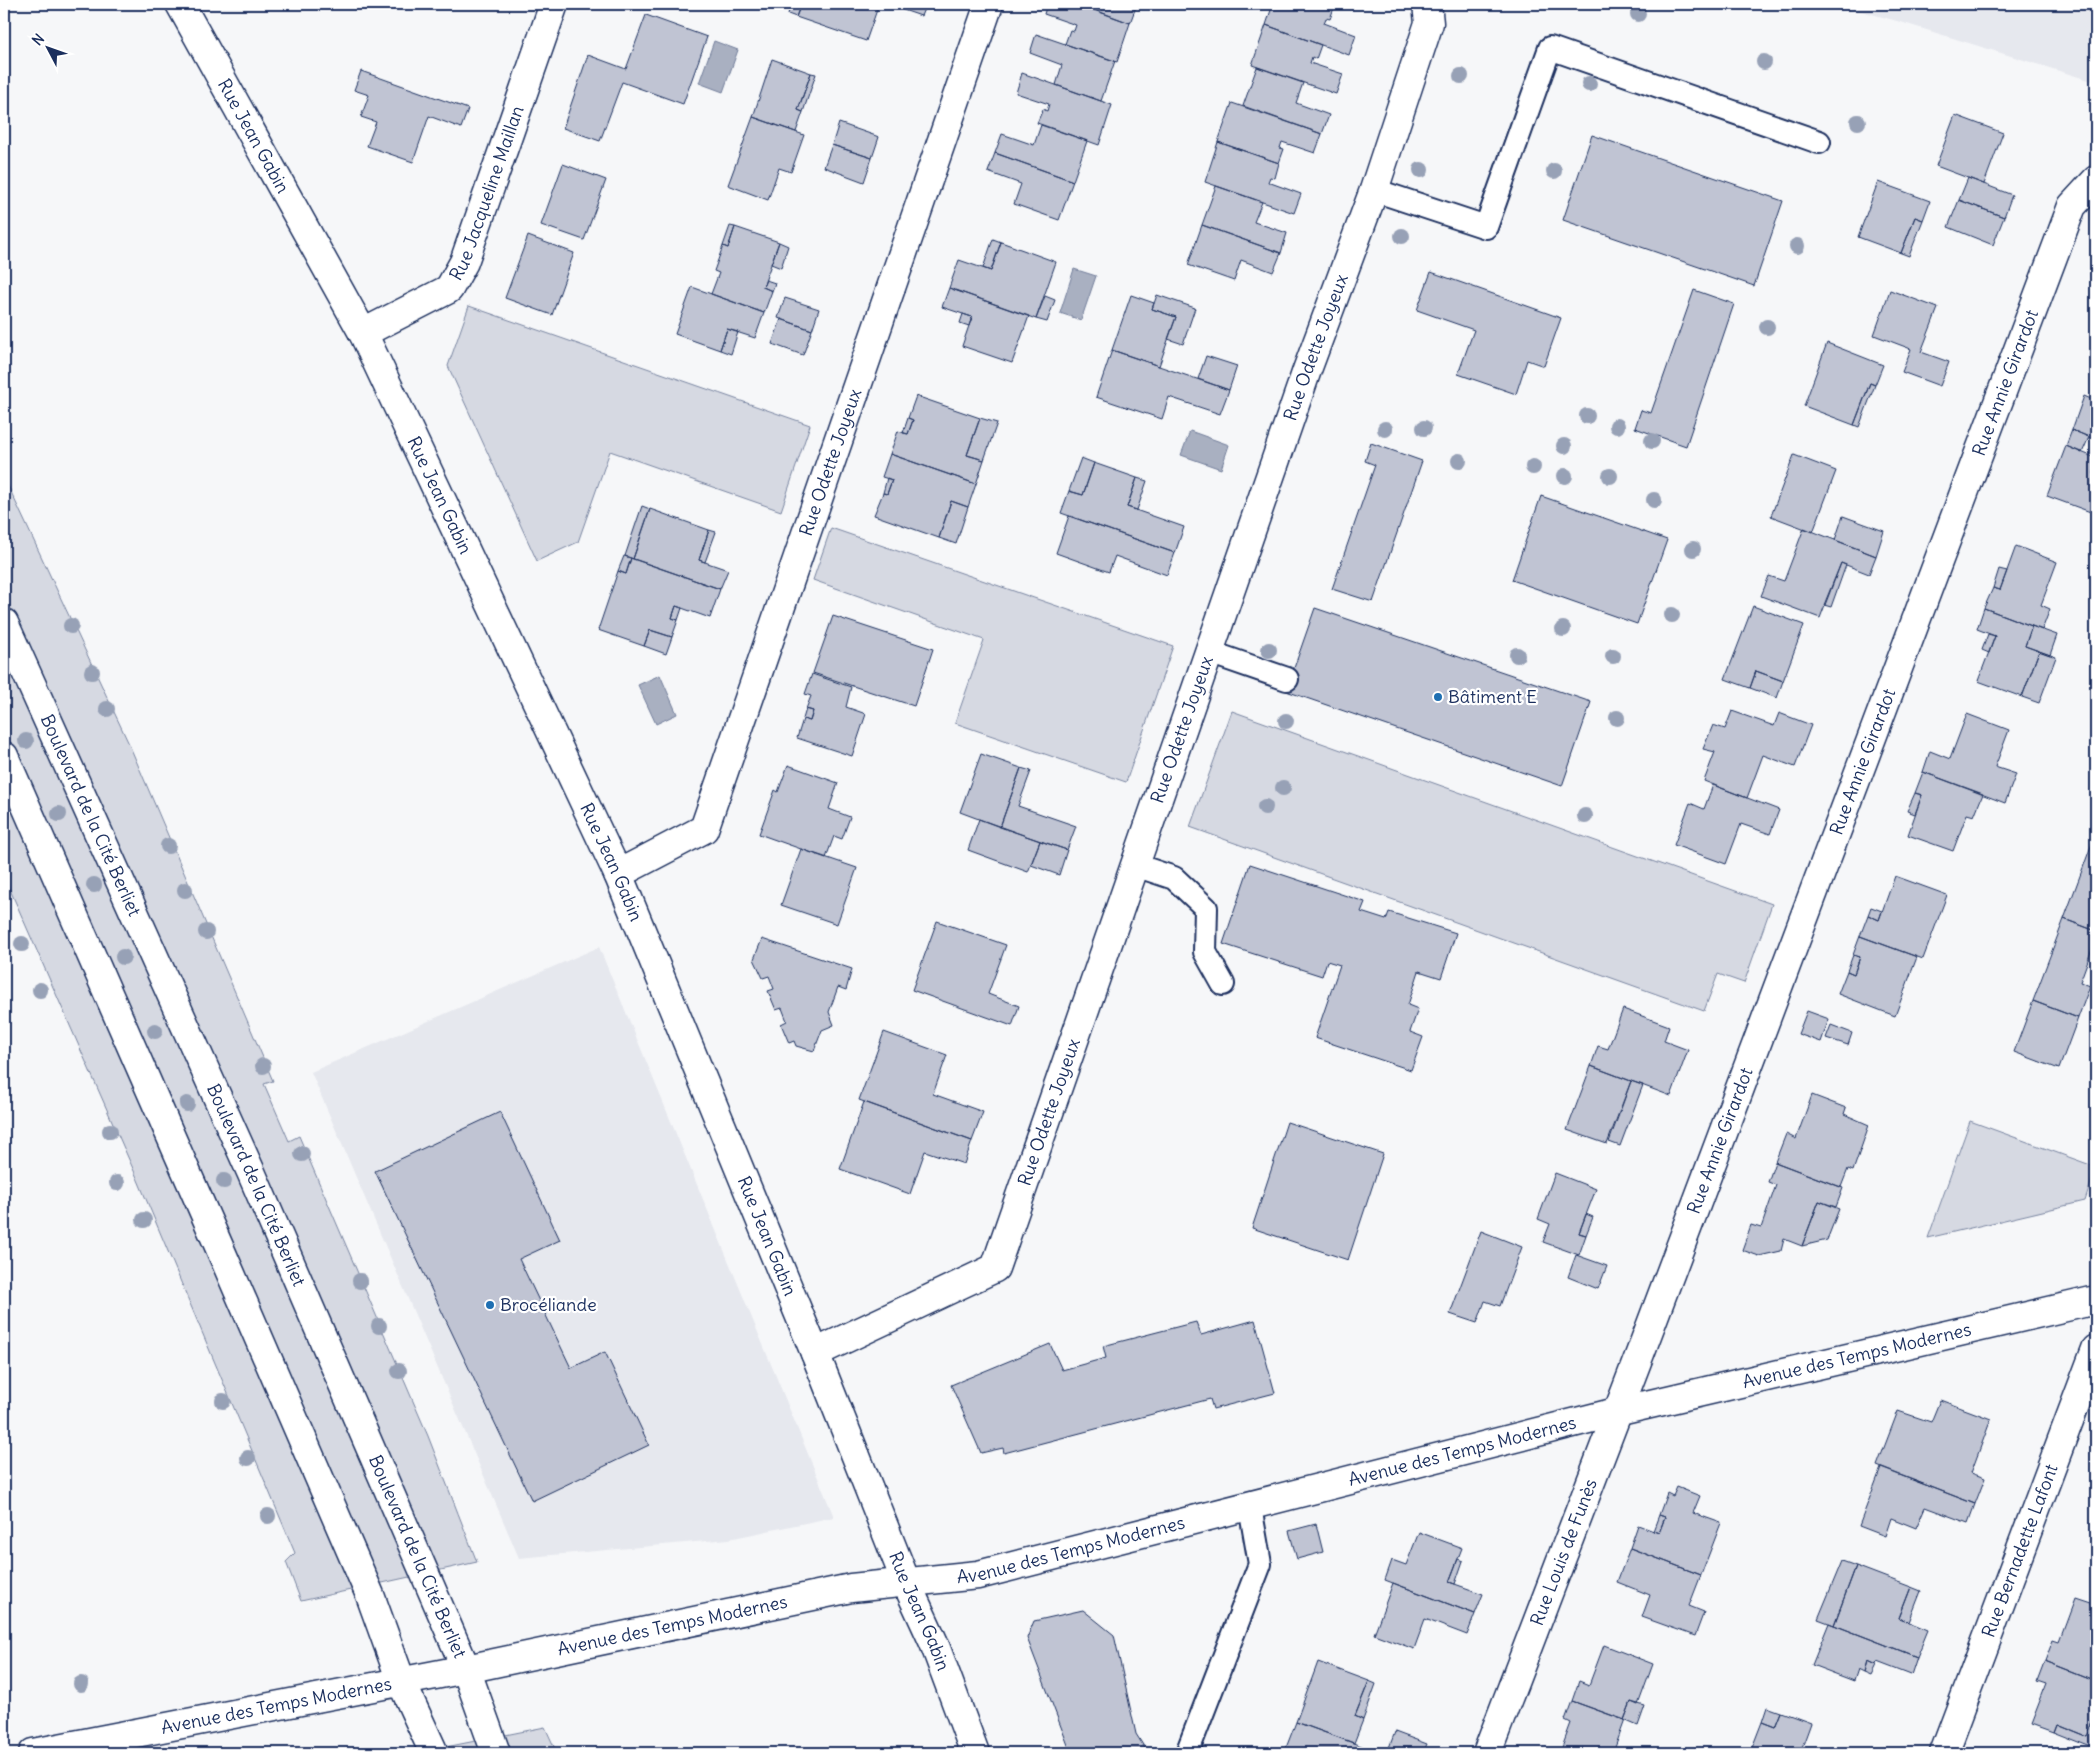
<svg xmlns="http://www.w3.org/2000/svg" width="2100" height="1757" viewBox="0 0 2100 1757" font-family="Delius,sans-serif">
	<rect width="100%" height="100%" fill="#f6f7f9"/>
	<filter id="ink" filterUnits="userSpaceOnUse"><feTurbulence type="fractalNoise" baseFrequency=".02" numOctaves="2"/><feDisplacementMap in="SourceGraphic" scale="10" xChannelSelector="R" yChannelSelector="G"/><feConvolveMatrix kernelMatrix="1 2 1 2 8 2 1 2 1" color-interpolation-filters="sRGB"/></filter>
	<g filter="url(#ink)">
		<path fill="#e6e8ee" d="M1836 4H2096L2095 82 1904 23Z
			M599 947 834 1517 729 1539 519 1558 311 1072Z"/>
		<path fill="#d6d9e2" stroke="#7884a0" d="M469 306 810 425 781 511 610 451 578 542 537 561 448 366Z
			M4 477 129 744 273 1081 264 1084 289 1141 299 1136 428 1436 477 1562 301 1601 286 1562 295 1553 138 1180 4 876Z
			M831 528 1173 646 1126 782 955 723 984 640 813 580Z
			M1232 711 1772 904 1744 983 1718 974 1704 1011 1190 827Z
			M1970 1121 2096 1167 2085 1201 1928 1238Z
			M545 1727 557 1753H416Z"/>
		<path fill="#a9b0c1" stroke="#707c99" d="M714 41 738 50 723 92 699 83Z
			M1074 269 1096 276 1081 320 1060 313Z
			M1190 431 1229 445 1221 469 1181 455Z
			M660 675 677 714 656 724 638 685Z"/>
		<path fill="#c0c4d3" stroke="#1b2f5e" d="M791 4H801L796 17 788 14Z
			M801 4H879L866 41 796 17Z
			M886 4H926L921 16Z
			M1047 4H1077L1130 23 1117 62 1065 44 1070 30 1074 31 1076 25 1044 14Z
			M1079 4H1137L1130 23Z
			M1273 4 1335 5 1330 19 1326 18 1324 23 1356 35 1349 55 1266 25Z
			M646 15 707 37 683 104 622 82 600 141 563 128 588 55 626 69Z
			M1266 25 1321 45 1316 59 1312 57 1310 63 1343 74 1336 94 1252 65Z
			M1036 34 1115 61 1101 101 1056 85 1062 65 1030 53Z
			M772 59 811 73 798 110 803 112 796 132 753 117Z
			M1257 67 1303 83 1296 103 1329 115 1322 134 1243 106Z
			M361 71 468 109 461 128 429 116 413 162 367 146 376 122 361 117 369 95 354 90Z
			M811 73 816 74 803 112 798 110Z
			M1022 73 1112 105 1099 145 1037 123 1043 109 1047 111 1049 104 1016 93Z
			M1232 103 1322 134 1315 153 1282 142 1280 148 1284 149 1279 163 1218 142Z
			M1955 115 2003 133 1984 184 1936 166Z
			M753 117 804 135 791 172 779 168 768 200 728 185Z
			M839 123 879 137 872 158 832 145Z
			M1041 125 1087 141 1073 181 995 153 1002 134 1034 145Z
			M1592 135 1783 201 1754 286 1563 220Z
			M1218 142 1279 163 1275 178 1270 177 1268 182 1301 194 1294 213 1205 182Z
			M832 145 872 158 864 182 824 167Z
			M995 153 1073 181 1059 220 1014 204 1021 184 988 172Z
			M563 164 606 180 584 240 541 225Z
			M1968 178 2012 195 2004 217 1959 200Z
			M1878 182 1930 201 1923 220 1915 217 1901 253 1858 237Z
			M1216 186 1262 202 1254 222 1287 233 1281 253 1202 225Z
			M1959 200 2004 217 1993 245 1948 227Z
			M1915 217 1923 220 1909 256 1901 253Z
			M1202 225 1281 253 1273 272 1241 260 1234 281 1188 265Z
			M730 226 735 227 728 248 723 246Z
			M735 227 779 242 763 287 772 291 764 313 711 294 719 273 714 271 723 246 728 248Z
			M528 236 574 253 552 315 505 298Z
			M993 239 1001 242 991 271 983 268Z
			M779 242 788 246 781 268 771 264Z
			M1001 242 1056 262 1036 319 949 288 959 260 991 271Z
			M1431 272 1561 318 1544 366 1527 360 1516 394 1458 374 1474 330 1417 310Z
			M766 280 775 283 772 291 763 287Z
			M692 287 764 313 755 338 727 329 720 350 675 334Z
			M949 288 1029 316 1012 363 962 346 972 317 942 307Z
			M1694 290 1734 304 1686 446 1635 428 1641 410 1651 413Z
			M1890 290 1938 308 1921 352 1949 362 1940 386 1902 372 1911 349 1874 335Z
			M1131 295 1154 303 1152 309 1176 317 1159 366 1112 350Z
			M1157 295 1195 308 1183 344 1168 339 1176 317 1152 309Z
			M1045 296 1055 300 1047 322 1036 319Z
			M785 298 819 309 812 330 778 318Z
			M963 314 972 317 969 326 960 323Z
			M781 319 812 330 803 355 772 344Z
			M727 329 738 332 731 354 720 350Z
			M1827 343 1883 365 1875 385 1870 383 1854 425 1804 406Z
			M1112 350 1229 390 1220 414 1169 397 1162 419 1096 397Z
			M1206 356 1237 366 1229 390 1198 379Z
			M1870 383 1875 385 1859 427 1854 425Z
			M916 396 980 418 967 455 984 460 976 484 890 454 898 431 908 434 913 420 908 418Z
			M2084 396 2096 401V440L2072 430Z
			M908 418 913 420 908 434 903 433Z
			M980 418 997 423 984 460 967 455Z
			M2072 430 2089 437 2082 453 2066 446Z
			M1371 443 1422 461 1373 602 1332 589 1375 465 1365 461Z
			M2066 446 2096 458 2094 474H2096V514L2047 496Z
			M890 454 976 484 968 507 951 501 939 538 874 515 883 493 887 494 892 480 882 477Z
			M1794 455 1836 471 1813 532 1771 516Z
			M1081 458 1094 463 1083 495 1069 491Z
			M1094 463 1137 478 1127 507 1184 527 1175 553 1061 513 1069 491 1083 495Z
			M887 478 892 480 887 494 883 493Z
			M1137 478 1147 481 1137 510 1127 507Z
			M1541 496 1667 540 1637 624 1512 580Z
			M951 501 968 507 956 544 939 538Z
			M642 506 650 509 633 559 625 556Z
			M650 509 709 530 699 560 728 570 720 589 633 559Z
			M1069 516 1175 553 1167 575 1115 556 1109 572 1056 553Z
			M1843 516 1884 531 1876 556 1835 540Z
			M1804 528 1876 556 1869 574 1841 563 1820 618 1761 596 1769 576 1784 581Z
			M709 530 716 532 705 562 699 560Z
			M2016 546 2057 562 2041 605 2050 609 2042 630 1984 608 1993 588 2000 590Z
			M624 556 631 558 626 574 618 571Z
			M631 558 720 589 710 618 676 606 672 618 678 620 672 637 650 630 644 646 598 630 618 571 626 574Z
			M1841 563 1846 565 1831 607 1824 605Z
			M1999 569 2007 571 2000 590 1993 588Z
			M676 606 682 608 678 620 672 618Z
			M1753 606 1804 625 1783 681 1756 671 1750 688 1725 679Z
			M1315 608 1591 702 1562 786 1286 691Z
			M1984 608 2032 626 2025 646 2039 651 2022 697 1978 681 1995 636 1977 629Z
			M833 616 933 649 914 706 813 673Z
			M2032 626 2057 635 2050 655 2025 646Z
			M650 630 672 637 666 654 644 646Z
			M1988 634 1995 636 1989 653 1982 650Z
			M2039 651 2056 657 2039 703 2022 697Z
			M1756 671 1783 681 1777 698 1750 688Z
			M812 674 851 687 846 707 866 714 852 756 797 738 803 719 810 721 813 711 806 709 811 696 805 694Z
			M806 709 813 711 810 721 803 719Z
			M1732 711 1774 726 1779 713 1811 725 1795 767 1763 755 1747 798 1704 781 1715 752 1703 749 1713 725 1725 729Z
			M1967 714 2009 730 1995 767 2016 774 2005 803 1923 772 1930 751 1950 759Z
			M981 754 1021 768 1000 827 960 812Z
			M788 765 838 783 829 809 850 817 842 839 834 836 826 858 759 834 775 790 778 792Z
			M1021 768 1031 771 1018 806 1076 826 1067 850 1000 827Z
			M1923 772 1983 794 1974 816 1967 814 1953 851 1908 835 1922 795 1915 793Z
			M1713 785 1779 810 1770 834 1741 824 1726 864 1674 845 1690 803 1704 809Z
			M1915 793 1922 795 1915 814 1907 811Z
			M979 819 1040 841 1028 872 968 850Z
			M2094 838H2096V931L2064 919Z
			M1040 841 1067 850 1059 875 1031 865Z
			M801 849 857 868 837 924 781 905Z
			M1250 864 1365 902 1361 912 1386 920 1389 912 1456 933 1441 978 1419 971 1408 1005 1418 1009 1410 1032 1423 1037 1411 1070 1315 1038 1340 965 1327 961 1322 976 1223 944Z
			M1895 876 1947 895 1923 959 1860 936 1868 915 1879 920Z
			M1871 907 1882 911 1879 920 1868 915Z
			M2064 919 2096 931V938L2080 982 2090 986 2078 1018 2033 1001Z
			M937 921 1006 945 988 994 1019 1006 1012 1026 912 990Z
			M1860 936 1917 957 1895 1016 1838 994 1847 971 1854 974 1860 957 1853 955Z
			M762 939 852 969 846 990 838 987 829 1012 834 1025 822 1030 814 1051 796 1046 794 1041 789 1043 781 1024 787 1021 782 1008 776 1010 768 991 774 989 769 976 763 978 754 959Z
			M1853 955 1860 957 1854 974 1847 971Z
			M2033 1001 2078 1018 2059 1069 2014 1052Z
			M1623 1009 1669 1026 1664 1041 1688 1050 1671 1096 1591 1066 1598 1046 1608 1049Z
			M1807 1011 1829 1019 1821 1042 1798 1034Z
			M1831 1025 1852 1033 1848 1045 1826 1038Z
			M884 1032 947 1055 933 1094 983 1112 972 1141 859 1100Z
			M1591 1066 1631 1081 1607 1144 1567 1130Z
			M1631 1081 1643 1085 1620 1146 1609 1142Z
			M1812 1095 1846 1108 1844 1114 1869 1125 1853 1171 1848 1169 1841 1187 1775 1162 1786 1134 1796 1139Z
			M864 1102 972 1141 964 1164 925 1151 910 1194 840 1169Z
			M500 1112 560 1240 519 1259 571 1368 605 1352 649 1445 532 1501 375 1171Z
			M1287 1122 1383 1154 1348 1260 1252 1228Z
			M1775 1162 1843 1188 1836 1207 1819 1201 1802 1246 1784 1239 1781 1251 1759 1256 1742 1250 1751 1225 1761 1228 1776 1185 1768 1182Z
			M1555 1173 1596 1189 1579 1233 1586 1235 1579 1255 1543 1242 1550 1224 1538 1219Z
			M1819 1201 1839 1209 1827 1240 1802 1246Z
			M1586 1214 1593 1217 1586 1235 1579 1233Z
			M1481 1231 1522 1247 1500 1306 1485 1301 1477 1323 1450 1314Z
			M1576 1255 1607 1266 1598 1289 1568 1277Z
			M1255 1320 1275 1393 1213 1409 1210 1399 1004 1453 1003 1448 981 1453 951 1385 1050 1344 1062 1370 1106 1358 1103 1346 1196 1322 1201 1335Z
			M1940 1400 1991 1419 1971 1473 1985 1478 1975 1504 1877 1466 1898 1411 1931 1422Z
			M1881 1468 1975 1504 1968 1523 1925 1507 1916 1528 1891 1518 1885 1536 1859 1526Z
			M1677 1487 1700 1496 1693 1513 1721 1523 1701 1575 1630 1548 1638 1525 1659 1533 1665 1517 1659 1515 1667 1493 1673 1496Z
			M1659 1515 1665 1517 1659 1533 1653 1531Z
			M1316 1524 1323 1552 1297 1559 1289 1531Z
			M1419 1532 1462 1548 1449 1582 1483 1594 1475 1614 1385 1580 1392 1560 1406 1565Z
			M1630 1548 1701 1575 1689 1606 1704 1612 1695 1636 1642 1617 1650 1595 1617 1582Z
			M1458 1559 1463 1561 1455 1584 1449 1582Z
			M1842 1561 1856 1566 1834 1625 1818 1619Z
			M1856 1566 1911 1587 1899 1618 1928 1630 1917 1657 1834 1625Z
			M1393 1583 1475 1614 1467 1635 1425 1619 1414 1649 1374 1634Z
			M1911 1587 1921 1591 1909 1622 1899 1618Z
			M2075 1599 2096 1606V1681L2045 1661 2053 1640 2059 1642Z
			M1083 1610 1114 1635 1136 1734 1148 1753H1071L1027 1638 1034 1621Z
			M1829 1623 1917 1657 1911 1675 1877 1662 1876 1665 1867 1661 1864 1672 1858 1669 1854 1681 1812 1665Z
			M1604 1645 1653 1664 1638 1705 1631 1702 1624 1720 1572 1701 1579 1681 1589 1685Z
			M1867 1661 1876 1665 1871 1675 1864 1672Z
			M2045 1661 2096 1681V1715L2088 1737 2056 1724 2053 1732 2031 1724 2046 1685 2037 1682Z
			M1318 1662 1369 1681 1355 1716 1363 1720 1354 1743 1296 1722Z
			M1369 1681 1376 1684 1363 1720 1355 1716Z
			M1572 1701 1625 1720 1613 1753H1560L1571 1723 1565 1720Z
			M1631 1702 1645 1706 1638 1726 1624 1720Z
			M1767 1707 1781 1712 1775 1727 1762 1722Z
			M1781 1712 1811 1723 1800 1753H1750L1762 1722 1775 1727Z
			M2096 1715V1749L2053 1732 2056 1724 2088 1737Z
			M1296 1722 1364 1747 1362 1753H1284Z
			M1395 1732 1427 1744 1423 1753H1387Z"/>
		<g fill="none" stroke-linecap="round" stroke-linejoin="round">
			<g stroke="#1b2f5e" stroke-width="26">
				<path id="lane" d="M1374 190 1486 227 1550 48 1819 142
					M1209 652 1287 679
					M1135 865 1174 878 1206 908 1205 952 1223 984
					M1187 1753 1260 1564 1250 1507"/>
			</g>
			<g stroke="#1b2f5e" stroke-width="31">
				<g id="street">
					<path id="s1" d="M180 4 363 333 618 874 815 1353 906 1582 934 1643 975 1753"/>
					<path id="s2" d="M363 333 449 289 464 262 554 4"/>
					<path id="s3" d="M618 874 704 829 989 4"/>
					<path id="s4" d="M815 1353 995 1268 1307 370 1374 190 1429 23 1427 4"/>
					<path id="s5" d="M33 1753 466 1669 851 1588 978 1575 1616 1412 2096 1300"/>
					<path id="s6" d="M1487 1753 1641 1351 2072 206 2096 180"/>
					<path id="s7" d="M1944 1753 2096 1349"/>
				</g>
			</g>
			<g stroke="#1b2f5e" stroke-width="31">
				<g id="primary">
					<path id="s8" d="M4 623 251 1172 466 1669 496 1753"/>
					<path d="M4 756 221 1251 370 1595 401 1681 434 1753"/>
				</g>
			</g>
			<use href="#lane" stroke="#fff" stroke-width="22"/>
			<use href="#street" stroke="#fff" stroke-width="28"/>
			<use href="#primary" stroke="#fff" stroke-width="28"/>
		</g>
		<g fill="#97a1b6">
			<circle cx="1638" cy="14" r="8"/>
			<circle cx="1764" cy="62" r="8"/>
			<circle cx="1461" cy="76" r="8"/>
			<circle cx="1589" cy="84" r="8"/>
			<circle cx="1858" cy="122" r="8"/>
			<circle cx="1421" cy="170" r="8"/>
			<circle cx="1554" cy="171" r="8"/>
			<circle cx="1402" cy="236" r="8"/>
			<circle cx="1797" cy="246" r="8"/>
			<circle cx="1767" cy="327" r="8"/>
			<circle cx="1587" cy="416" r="8"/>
			<circle cx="1617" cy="426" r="8"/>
			<circle cx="1424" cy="428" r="8"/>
			<circle cx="1385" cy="429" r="8"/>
			<circle cx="1652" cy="441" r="8"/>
			<circle cx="1564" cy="446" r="8"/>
			<circle cx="1459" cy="461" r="8"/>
			<circle cx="1533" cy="467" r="8"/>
			<circle cx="1565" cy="476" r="8"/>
			<circle cx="1610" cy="476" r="8"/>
			<circle cx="1654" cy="500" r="8"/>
			<circle cx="1693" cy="549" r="8"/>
			<circle cx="1672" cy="615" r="8"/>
			<circle cx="71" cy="626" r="8"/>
			<circle cx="1563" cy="629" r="8"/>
			<circle cx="1269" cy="650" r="8"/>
			<circle cx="1517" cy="655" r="8"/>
			<circle cx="1613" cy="656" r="8"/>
			<circle cx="92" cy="672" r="8"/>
			<circle cx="107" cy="709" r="8"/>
			<circle cx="1617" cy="718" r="8"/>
			<circle cx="1286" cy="721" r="8"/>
			<circle cx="26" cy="741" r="8"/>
			<circle cx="1283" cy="788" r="8"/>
			<circle cx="1265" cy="807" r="8"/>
			<circle cx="59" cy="814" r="8"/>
			<circle cx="1585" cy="816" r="8"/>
			<circle cx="168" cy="846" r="8"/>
			<circle cx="94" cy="885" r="8"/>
			<circle cx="185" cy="890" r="8"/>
			<circle cx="206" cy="932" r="8"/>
			<circle cx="22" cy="944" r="8"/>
			<circle cx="123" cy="957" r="8"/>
			<circle cx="40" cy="990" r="8"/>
			<circle cx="155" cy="1031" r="8"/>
			<circle cx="263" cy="1066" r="8"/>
			<circle cx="187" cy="1104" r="8"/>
			<circle cx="110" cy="1131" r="8"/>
			<circle cx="302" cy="1154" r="8"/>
			<circle cx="224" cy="1181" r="8"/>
			<circle cx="117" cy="1183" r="8"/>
			<circle cx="144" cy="1220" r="8"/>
			<circle cx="360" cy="1281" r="8"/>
			<circle cx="379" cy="1326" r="8"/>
			<circle cx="399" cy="1371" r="8"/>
			<circle cx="223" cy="1401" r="8"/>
			<circle cx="248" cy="1458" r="8"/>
			<circle cx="268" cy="1516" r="8"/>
			<circle cx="81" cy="1684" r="8"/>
		</g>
	</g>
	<g fill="#1f6fb2" stroke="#fff" stroke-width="2">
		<circle cx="1438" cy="697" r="5"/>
		<circle cx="490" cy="1305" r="5"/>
	</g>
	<g text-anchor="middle" stroke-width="4.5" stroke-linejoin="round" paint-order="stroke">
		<g font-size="18" fill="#1b2f5e" stroke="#fff">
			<text dy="6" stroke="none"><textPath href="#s1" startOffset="151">Rue Jean Gabin</textPath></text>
			<text dy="6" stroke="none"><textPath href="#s2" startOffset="200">Rue Jacqueline Maillan</textPath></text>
			<text dy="6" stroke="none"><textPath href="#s4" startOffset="1174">Rue Odette Joyeux</textPath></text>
			<text dy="6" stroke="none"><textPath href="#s6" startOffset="1465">Rue Annie Girardot</textPath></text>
			<text dy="6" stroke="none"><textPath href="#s3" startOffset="485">Rue Odette Joyeux</textPath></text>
			<text dy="6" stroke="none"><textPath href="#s1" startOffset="556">Rue Jean Gabin</textPath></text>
			<text dy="6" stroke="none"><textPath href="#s4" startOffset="769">Rue Odette Joyeux</textPath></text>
			<text dy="6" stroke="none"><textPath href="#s6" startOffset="1060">Rue Annie Girardot</textPath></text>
			<text dy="6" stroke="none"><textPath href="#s8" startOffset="211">Boulevard de la Cité Berliet</textPath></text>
			<text dy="6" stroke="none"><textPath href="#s1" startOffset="961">Rue Jean Gabin</textPath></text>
			<text dy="6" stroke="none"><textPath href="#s4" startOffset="364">Rue Odette Joyeux</textPath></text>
			<text dy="6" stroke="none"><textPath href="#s6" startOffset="655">Rue Annie Girardot</textPath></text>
			<text dy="6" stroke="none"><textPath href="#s8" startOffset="616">Boulevard de la Cité Berliet</textPath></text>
			<text dy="6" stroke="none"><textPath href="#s1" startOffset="1366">Rue Jean Gabin</textPath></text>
			<text dy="6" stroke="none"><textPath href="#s5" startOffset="1868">Avenue des Temps Modernes</textPath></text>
			<text dy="6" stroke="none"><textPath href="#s5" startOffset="1462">Avenue des Temps Modernes</textPath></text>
			<text dy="6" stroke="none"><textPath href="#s5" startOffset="1058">Avenue des Temps Modernes</textPath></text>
			<text dy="6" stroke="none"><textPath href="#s7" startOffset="216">Rue Bernadette Lafont</textPath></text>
			<text dy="6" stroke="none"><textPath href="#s6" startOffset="215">Rue Louis de Funès</textPath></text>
			<text dy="6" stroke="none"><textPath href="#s8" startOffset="1021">Boulevard de la Cité Berliet</textPath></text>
			<text dy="6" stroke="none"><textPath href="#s1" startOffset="1771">Rue Jean Gabin</textPath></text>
			<text dy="6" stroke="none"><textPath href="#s5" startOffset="652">Avenue des Temps Modernes</textPath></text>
			<text dy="6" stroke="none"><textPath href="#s5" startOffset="248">Avenue des Temps Modernes</textPath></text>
		</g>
		<g font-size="18" fill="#1b2f5e" stroke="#fff" text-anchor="start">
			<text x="1448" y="703">Bâtiment E</text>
			<text x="500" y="1311">Brocéliande</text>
		</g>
	</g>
	<rect width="2100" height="1757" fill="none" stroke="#fff" stroke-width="20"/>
	<rect x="10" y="10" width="2080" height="1737" fill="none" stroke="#1b2f5e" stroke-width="2" filter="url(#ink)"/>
	<g transform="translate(48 48) rotate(311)" stroke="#ffffff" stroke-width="4" paint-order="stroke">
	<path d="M0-4L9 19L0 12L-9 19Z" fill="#1b2f5e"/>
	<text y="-8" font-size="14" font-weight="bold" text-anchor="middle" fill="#1b2f5e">N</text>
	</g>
</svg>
